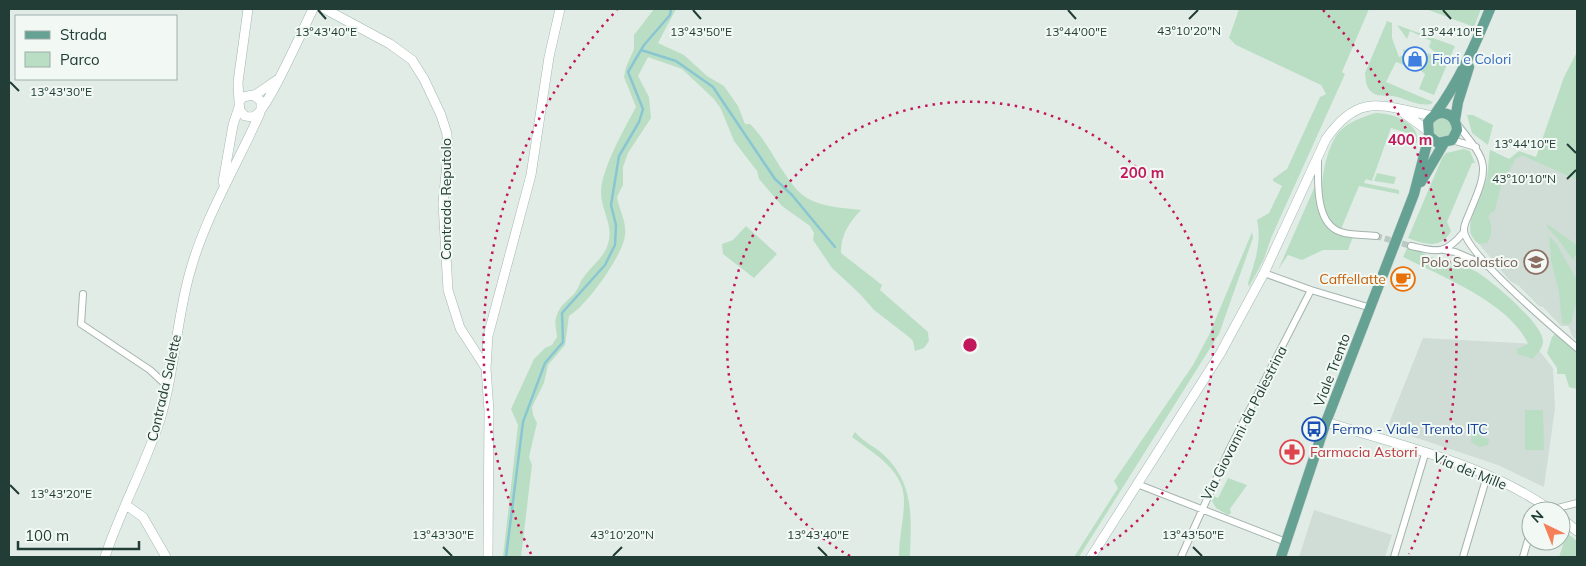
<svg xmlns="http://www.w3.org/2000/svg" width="1586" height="566" viewBox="0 0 1586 566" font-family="Mulish,sans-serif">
	<rect width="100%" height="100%" fill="#e2ece7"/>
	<path fill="#d0dcd6" d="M1490 150 1509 159 1523 156 1577 180V340L1573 337 1568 326H1561L1543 307 1539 306 1519 286 1510 281 1470 233 1471 221 1487 177Z
		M1423 338 1534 344 1553 368 1555 408 1544 487 1498 465 1387 428Z
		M1314 510 1392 535 1385 557H1299Z"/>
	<path fill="#badec4" d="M654 9H676L658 43 684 55 707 76 724 86 738 106 745 124H750C771 144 785 184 807 198 822 207 844 208 861 210 849 223 841 234 841 253L882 285 880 290 928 332 929 341 924 348 915 351 913 341 909 337 874 310 860 294 832 268 813 240 814 233 810 226 782 206 759 179 757 171 734 141 721 109 714 99 682 69 648 57 638 76 649 97 651 118 628 153 623 167V185L617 197C619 209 627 223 625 235 623 256 586 306 569 316L565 345 548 365 544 383 532 407 533 415 537 423 529 457 532 465 521 557H503L518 425 511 409 534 359 545 348 552 345 557 337C557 331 554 324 556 318 559 306 566 302 574 294 578 290 579 283 583 278 591 266 603 259 608 244 614 225 601 211 601 192 601 170 625 127 636 107L624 77 626 67 634 49V35Z
		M1239 9H1369L1342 72 1345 74 1271 238 1264 259 1249 287 1248 283C1255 261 1262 243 1257 220L1269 213 1282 186 1273 181V179L1287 169 1320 97 1326 94 1321 85 1236 45 1229 38Z
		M1426 9H1481L1474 27Z
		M1387 21 1392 23V38L1399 57 1404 55 1403 49 1411 52 1404 65 1396 62 1386 82 1433 102 1431 104C1417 107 1406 98 1392 96 1386 95 1378 97 1373 93 1365 88 1366 79 1365 73Z
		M1397 25 1455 46 1434 95 1419 89 1425 74 1420 70 1421 62 1425 63 1428 53 1436 57 1441 64 1443 59 1429 47 1431 41 1410 31 1407 39Z
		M1577 52V180L1523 156 1516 158 1501 186 1495 210 1488 216C1492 225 1493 235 1487 243L1479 244C1457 229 1483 198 1487 178 1489 169 1488 160 1490 150L1509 159 1519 151 1536 157 1564 77Z
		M1376 113C1393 113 1421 123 1417 143L1413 142 1410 134 1391 128 1372 181 1366 179 1364 183 1399 190V194L1359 186 1341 229C1311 216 1322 155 1338 133 1346 123 1364 116 1376 113Z
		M1467 115H1473L1493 125 1488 145 1472 133Z
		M1440 116 1451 120 1453 135 1435 139 1430 124Z
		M1464 149 1470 151 1475 163H1472L1447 222 1451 231C1442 250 1423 244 1408 238L1442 158 1446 153Z
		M1377 173 1396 177 1394 184 1374 181Z
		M1315 186C1319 213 1320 236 1353 237L1348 250H1323L1302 260 1288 255 1278 270Z
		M1547 224 1577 245V253L1573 260 1557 238 1547 227Z
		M746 226 777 254 754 278 723 254 722 244 733 240Z
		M1252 232 1253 238 1219 334 1079 557H1074L1118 488 1114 481 1193 365 1209 335Z
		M1549 236 1556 243 1577 280V300L1571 323 1567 325 1562 323 1559 292 1551 260Z
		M1408 246C1416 248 1421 253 1429 256 1444 263 1461 263 1477 272 1492 281 1543 324 1543 341 1543 350 1536 353 1533 359L1517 354V349L1528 344C1511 304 1441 276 1403 257Z
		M1555 334 1577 352V389L1569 387 1565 374H1557V368L1547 353 1552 337Z
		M1525 410H1543L1544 450H1525Z
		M1472 428H1482L1481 437 1489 439 1488 445 1479 447 1471 442Z
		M855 432C863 442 876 447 885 456 915 485 911 519 910 557H899C899 538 904 519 904 500 904 470 873 453 852 437Z
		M1228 478 1247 485 1230 509 1231 513 1228 515 1216 508 1212 501 1214 496 1218 498Z
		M1567 533 1577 541V557H1559Z"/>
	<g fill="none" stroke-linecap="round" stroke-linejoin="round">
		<path stroke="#89c6d2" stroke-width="2.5" d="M641 50 676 61 713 87 775 179 792 195 835 247
			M506 557 523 422 545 363 563 342 562 313 605 265 615 245 616 225 611 205 619 156 639 122 643 109 628 72 644 45 670 15 671 9"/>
		<path stroke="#bbc9c4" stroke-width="6" stroke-dasharray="6 3" stroke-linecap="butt" d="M1376 236 1411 246"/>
		<g stroke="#a4b4ae" stroke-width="8">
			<path id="street" d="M1457 124C1486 161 1491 163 1471 209 1469 216 1463 224 1464 231 1467 255 1556 330 1577 348
				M1452 140 1476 147
				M1318 161C1318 182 1315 224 1341 232 1352 236 1364 234 1376 236
				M1411 246C1438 252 1445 255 1464 232
				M1444 250 1455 252 1488 266
				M1264 273 1311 290 1371 308
				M83 294 81 324 150 370 167 386
				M1137 484 1286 542
				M1550 510 1577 503
				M1537 511 1539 502
				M1181 557 1230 448 1311 290
				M1394 557 1425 454
				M1463 557 1487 476
				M1523 557 1531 530"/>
		</g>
		<g stroke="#a0b8b0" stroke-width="10">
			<path id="secondary" d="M325 9 390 44 412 60 424 79 441 115 447 134 448 154 443 203 448 290 460 328 486 368
				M255 95 277 80
				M239 102 238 82 248 9
				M261 109V101L253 95 243 97 239 102 240 111 245 116C249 117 253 118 256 115 268 108 304 27 313 9
				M1401 111 1427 130
				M223 182 233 125 239 107
				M1326 422C1401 446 1487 464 1552 511
				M126 505 143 517 166 557
				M1561 518 1577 531
				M105 557C120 511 144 468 160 420 175 373 176 320 190 272 205 217 237 165 260 113
				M488 557 489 411 486 368 488 336 531 175 549 57 560 9
				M1091 557 1220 354 1264 273 1326 139C1360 90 1384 107 1433 116"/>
		</g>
		<g stroke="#c1c9c7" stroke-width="11">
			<path id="primary" d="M1435 114C1459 82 1475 45 1490 9
				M1455 120 1458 102 1469 67
				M1421 182 1444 143
				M1281 557 1326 422 1414 194 1429 136 1428 122C1438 107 1456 112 1457 130L1452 140 1438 143 1429 136"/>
		</g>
		<use href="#street" stroke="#fff" stroke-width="6"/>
		<use href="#secondary" stroke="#fff" stroke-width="9"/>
		<use href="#primary" stroke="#65a293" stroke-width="10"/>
	</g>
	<path fill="none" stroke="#213d36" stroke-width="2" d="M318 10 326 19M693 10 701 19M1068 10 1076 19M1443 10 1451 19M1189 19 1198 10M10 82 19 91M1567 144 1576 153M1567 179 1576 170M10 485 19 494M443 547 452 556M818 547 827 556M1193 547 1202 556M613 556 622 547"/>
	<g fill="none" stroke="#c2185b" stroke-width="2.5" stroke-dasharray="2.5 5">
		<path d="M850 556A243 243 0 1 1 1090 556"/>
		<path d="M531 554A486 486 0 0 1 617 10M1323 10A486 486 0 0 1 1409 554"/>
	</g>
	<defs>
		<g id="shop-ring" transform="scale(1.25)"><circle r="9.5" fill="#f2f9f5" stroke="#3f7fe0" stroke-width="1.5"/><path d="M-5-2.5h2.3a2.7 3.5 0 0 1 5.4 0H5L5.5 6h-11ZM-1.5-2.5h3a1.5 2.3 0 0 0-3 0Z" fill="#3f7fe0"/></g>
		<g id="school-ring" transform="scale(1.25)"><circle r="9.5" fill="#f2f9f5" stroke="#8d6e63" stroke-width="1.5"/><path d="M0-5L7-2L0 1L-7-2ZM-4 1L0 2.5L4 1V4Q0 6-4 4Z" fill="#8d6e63"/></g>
		<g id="cafe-ring" transform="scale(1.25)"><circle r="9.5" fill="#f2f9f5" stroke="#e8710a" stroke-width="1.5"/><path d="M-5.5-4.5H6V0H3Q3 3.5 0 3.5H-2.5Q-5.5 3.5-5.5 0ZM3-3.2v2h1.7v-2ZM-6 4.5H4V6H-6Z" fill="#e8710a"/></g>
		<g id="bus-ring" transform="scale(1.25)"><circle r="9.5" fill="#f2f9f5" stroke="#1a4fb4" stroke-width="1.5"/><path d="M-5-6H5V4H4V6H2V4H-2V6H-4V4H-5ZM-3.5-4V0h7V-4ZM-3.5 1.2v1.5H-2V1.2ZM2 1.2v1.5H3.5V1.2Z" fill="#1a4fb4"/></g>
		<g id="pharmacy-ring" transform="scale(1.25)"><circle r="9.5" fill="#f2f9f5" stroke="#e0444e" stroke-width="1.5"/><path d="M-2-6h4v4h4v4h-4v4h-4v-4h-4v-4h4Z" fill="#e0444e"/></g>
	</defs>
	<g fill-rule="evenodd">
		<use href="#shop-ring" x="1415" y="59"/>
		<use href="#school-ring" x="1536" y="262"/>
		<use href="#cafe-ring" x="1403" y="279"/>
		<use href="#bus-ring" x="1314" y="429"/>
		<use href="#pharmacy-ring" x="1292" y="452"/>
	</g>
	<g text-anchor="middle" stroke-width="4" stroke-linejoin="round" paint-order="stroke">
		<g font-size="14" fill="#366cbe" stroke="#f2f9f5" text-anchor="start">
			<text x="1432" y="64">Fiori e Colori</text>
		</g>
		<g font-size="14" fill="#213d36" stroke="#f2f9f5">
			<text transform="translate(446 199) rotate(-90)" y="5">Contrada Reputolo</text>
			<text transform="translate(1332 370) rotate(-69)" y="5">Viale Trento</text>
			<text transform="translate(164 388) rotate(-77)" y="5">Contrada Salette</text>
			<text transform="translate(1244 423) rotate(-63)" y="5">Via Giovanni da Palestrina</text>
			<text transform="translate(1470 471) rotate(22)" y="5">Via dei Mille</text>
		</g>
		<g font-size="14" fill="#785e54" stroke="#f2f9f5" text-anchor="end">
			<text x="1518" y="267">Polo Scolastico</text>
		</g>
		<g font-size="14" fill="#c56008" stroke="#f2f9f5" text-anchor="end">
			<text x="1386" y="284">Caffellatte</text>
		</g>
		<g font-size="14" fill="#164399" stroke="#f2f9f5" text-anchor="start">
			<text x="1332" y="434">Fermo - Viale Trento ITC</text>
		</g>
		<g font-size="14" fill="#be3a42" stroke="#f2f9f5" text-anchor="start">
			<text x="1310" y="457">Farmacia Astorri</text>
		</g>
	</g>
	<g font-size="12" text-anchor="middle" fill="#213d36" stroke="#f2f9f5" stroke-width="4" stroke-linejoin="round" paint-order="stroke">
		<text x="1189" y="35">43°10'20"N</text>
		<text x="326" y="36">13°43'40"E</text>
		<text x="701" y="36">13°43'50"E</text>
		<text x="1076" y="36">13°44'00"E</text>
		<text x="1451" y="36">13°44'10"E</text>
		<text x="61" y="96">13°43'30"E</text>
		<text x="1525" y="148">13°44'10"E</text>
		<text x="1524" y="183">43°10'10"N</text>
		<text x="61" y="498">13°43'20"E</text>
		<text x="443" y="539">13°43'30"E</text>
		<text x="818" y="539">13°43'40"E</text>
		<text x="1193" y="539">13°43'50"E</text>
		<text x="622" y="539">43°10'20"N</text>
	</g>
	<circle cx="970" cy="345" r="8" fill="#c2185b" stroke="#f2f9f5" stroke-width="2.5"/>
	<g font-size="15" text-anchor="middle" font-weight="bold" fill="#c2185b" stroke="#f2f9f5" stroke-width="4" stroke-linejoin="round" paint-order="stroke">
		<text x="1410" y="145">400 m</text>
		<text x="1142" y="178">200 m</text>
	</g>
	<rect width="1586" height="566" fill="none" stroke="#213d36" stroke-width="20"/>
	<rect x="15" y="15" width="162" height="65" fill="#f2f9f5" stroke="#9eaea9"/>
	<rect x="25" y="31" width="25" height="8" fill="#65a293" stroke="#9eaea9"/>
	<text x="60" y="40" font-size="15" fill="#213d36">Strada</text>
	<rect x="25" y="52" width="25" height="15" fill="#badec4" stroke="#9eaea9"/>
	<text x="60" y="65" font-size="15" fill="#213d36">Parco</text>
	<g transform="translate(1546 526) rotate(317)"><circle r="24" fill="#f2f9f5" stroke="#9eaea9"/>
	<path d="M0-4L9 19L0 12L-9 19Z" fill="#f47f58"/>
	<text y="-8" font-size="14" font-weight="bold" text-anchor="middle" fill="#213d36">N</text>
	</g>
	<path d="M18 541v8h121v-8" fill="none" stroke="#213d36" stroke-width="2.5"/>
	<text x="25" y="541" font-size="15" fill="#213d36" stroke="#f2f9f5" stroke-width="4" paint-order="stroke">100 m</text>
</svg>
